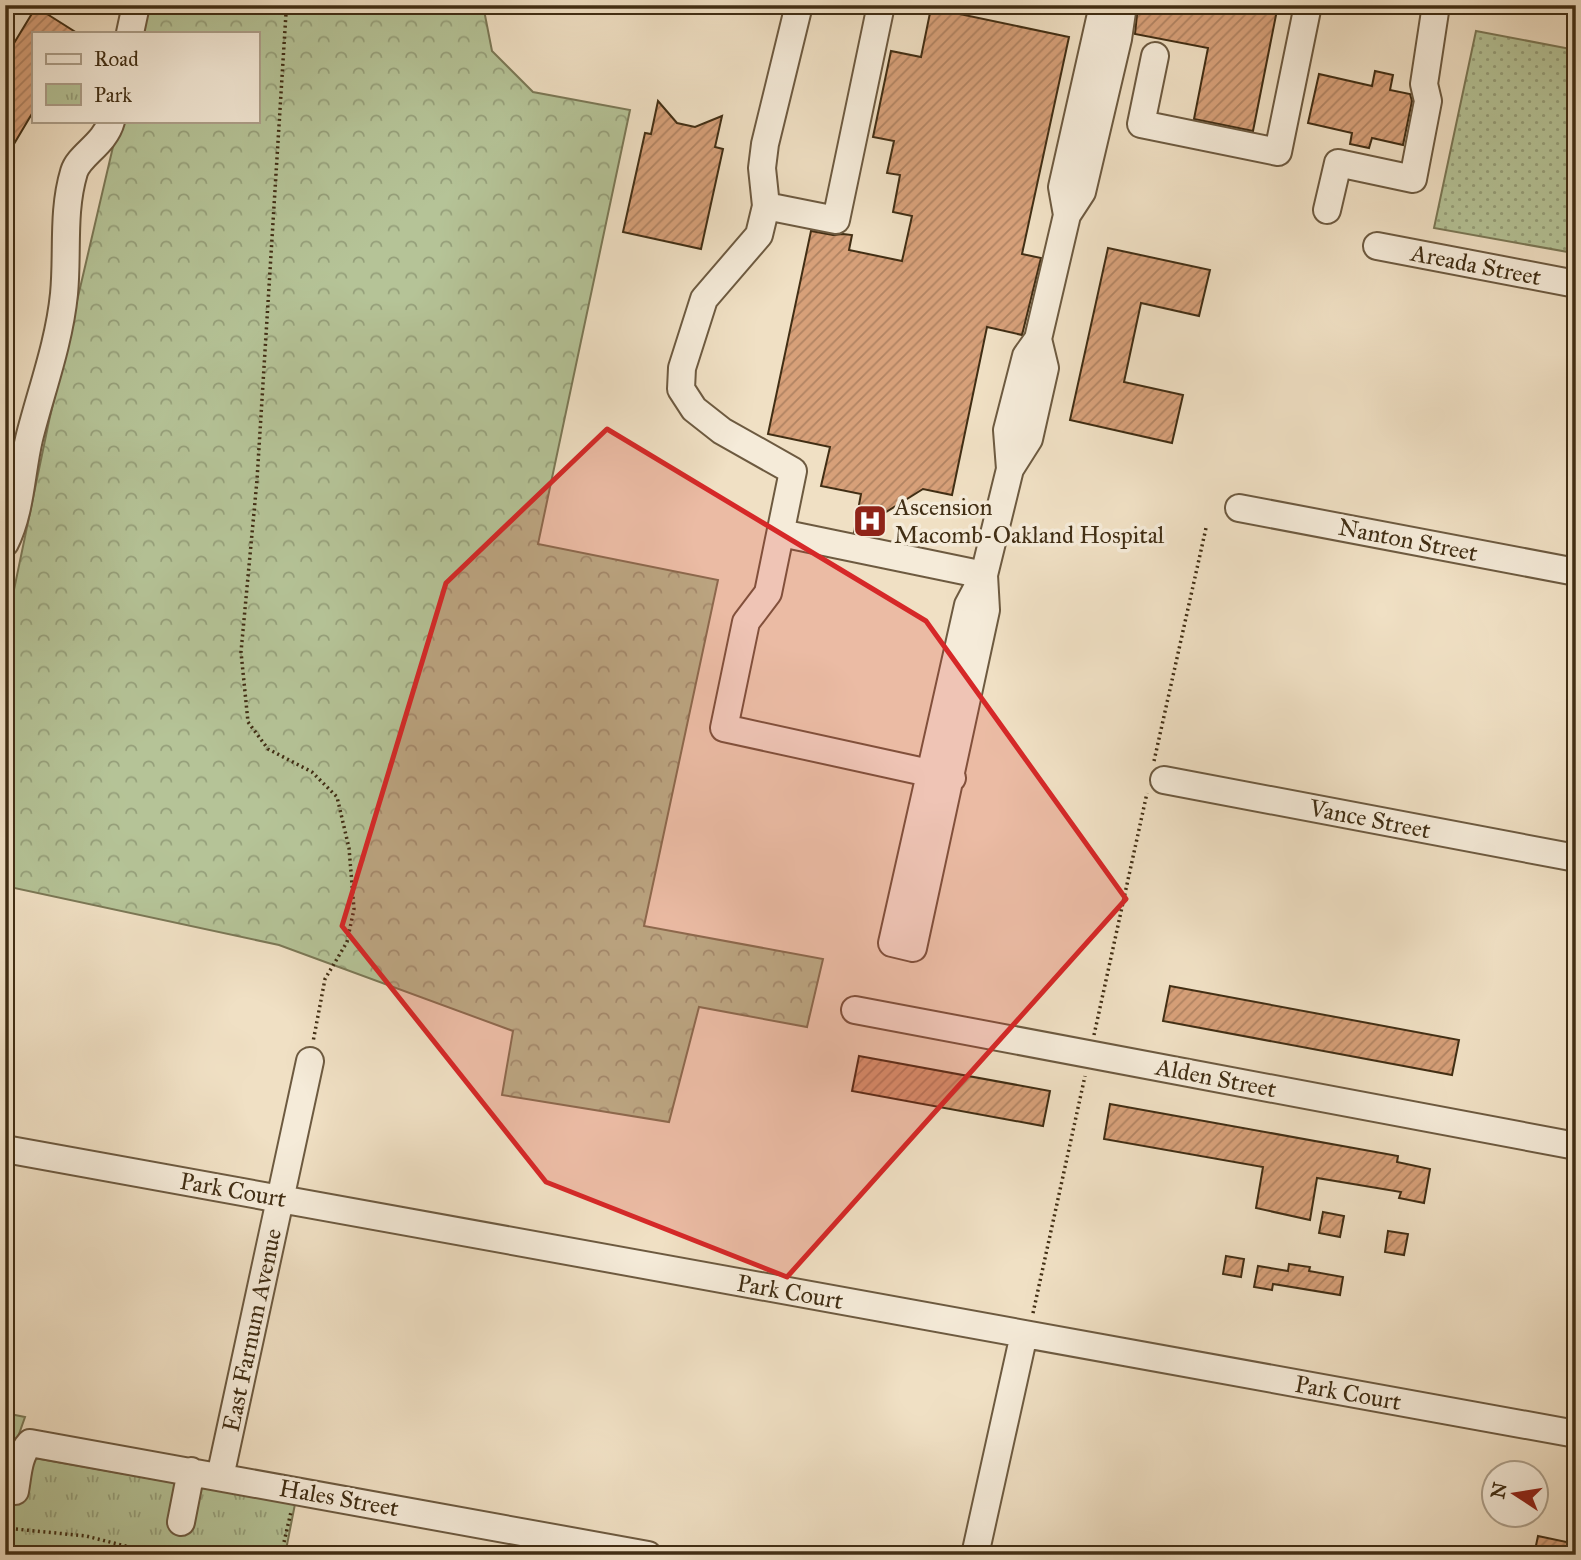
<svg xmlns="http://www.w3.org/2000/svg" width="1581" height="1560" viewBox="0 0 1581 1560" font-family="'IM FELL Great Primer',serif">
	<defs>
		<pattern id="grass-dots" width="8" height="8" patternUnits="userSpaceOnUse" patternTransform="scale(1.75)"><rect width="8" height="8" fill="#b5c397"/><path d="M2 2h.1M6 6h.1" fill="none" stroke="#959f7a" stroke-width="1.8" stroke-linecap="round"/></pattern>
		<pattern id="forest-crowns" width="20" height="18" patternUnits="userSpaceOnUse" patternTransform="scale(1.75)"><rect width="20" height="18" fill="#b5c397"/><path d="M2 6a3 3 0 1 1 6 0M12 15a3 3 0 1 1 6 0" fill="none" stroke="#959f7a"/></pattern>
		<pattern id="park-tufts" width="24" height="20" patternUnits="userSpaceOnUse" patternTransform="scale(1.75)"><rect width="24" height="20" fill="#b5c397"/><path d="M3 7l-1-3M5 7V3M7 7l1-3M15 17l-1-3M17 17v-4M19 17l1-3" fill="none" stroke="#959f7a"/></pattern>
		<pattern id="building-hatch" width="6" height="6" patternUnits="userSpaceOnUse" patternTransform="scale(1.75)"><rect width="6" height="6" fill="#d7a079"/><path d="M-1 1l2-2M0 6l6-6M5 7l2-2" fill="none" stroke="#b08362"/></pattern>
	</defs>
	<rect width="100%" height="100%" fill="#f0e0c4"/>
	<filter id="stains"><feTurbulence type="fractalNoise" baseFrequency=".00286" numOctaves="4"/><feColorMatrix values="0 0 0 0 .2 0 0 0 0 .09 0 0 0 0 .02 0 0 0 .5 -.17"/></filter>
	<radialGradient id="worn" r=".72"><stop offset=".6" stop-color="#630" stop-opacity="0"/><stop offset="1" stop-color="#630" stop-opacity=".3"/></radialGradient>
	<path fill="url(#grass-dots)" stroke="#7b7856" stroke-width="2" d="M1476 31 1576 50V213L1568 252 1434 228Z"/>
	<path fill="url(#forest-crowns)" stroke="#7b7856" stroke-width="2" d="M146 5H483L492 51 533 92 630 110 538 544 718 580 644 926 823 959 807 1027 699 1007 669 1122 502 1095 513 1031 279 945 5 886V633L49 421 119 121H257V33H140Z"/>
	<path fill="url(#park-tufts)" stroke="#7b7856" stroke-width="2" d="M5 1413 25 1417 12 1454 295 1504 285 1555H5Z"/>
	<path fill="url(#building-hatch)" stroke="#412e14" stroke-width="2" d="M1138 5H1278L1253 131 1194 119 1208 48 1135 34Z
		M36 7 77 33H33V112L5 159V58Z
		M931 8 1069 37 1022 254 1041 258 1022 335 987 327 952 495 923 489 854 532 861 494 821 486 830 447 768 434 811 231 833 235 843 234 852 235 849 250 902 261 912 216 893 212 900 175 887 173 894 141 873 137 891 51 921 57Z
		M1375 71 1393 75 1390 90 1410 94 1412 101 1403 145 1372 138 1369 148 1350 144 1352 133 1308 123 1319 74 1372 86Z
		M658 101 677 123 695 127 722 116 715 147 723 149 701 249 623 232 645 133 651 134Z
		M1108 248 1210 270 1199 316 1141 303 1124 382 1183 395 1172 443 1070 420Z
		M1170 986 1459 1040 1452 1075 1163 1021Z
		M859 1056 1050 1091 1043 1126 852 1091Z
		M1110 1104 1398 1156 1397 1162 1430 1169 1424 1203 1399 1198 1401 1192 1317 1178 1310 1220 1256 1208 1263 1167 1104 1139Z
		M1323 1212 1344 1216 1340 1237 1319 1233Z
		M1388 1231 1408 1234 1404 1255 1385 1252Z
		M1226 1256 1244 1259 1241 1277 1223 1274Z
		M1289 1264 1310 1267 1309 1271 1343 1277 1340 1295 1273 1284 1272 1290 1254 1287 1258 1266 1288 1271Z
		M1538 1536 1576 1544V1555H1534Z"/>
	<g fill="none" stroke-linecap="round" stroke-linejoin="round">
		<g stroke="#6d5a40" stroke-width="30">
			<path id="minor" d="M799 5 765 144 762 168 766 206 759 235 704 299 682 368 681 389 694 409 722 431 793 471 768 593 746 622 724 728 952 778
				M130 33 136 5
				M1155 56 1141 124 1278 152 1308 5
				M766 206 836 220 881 5
				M1327 210 1338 163 1413 179 1428 101 1424 84 1436 5
				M1067 215 1062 187 1103 5
				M1377 246 1576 284
				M1038 339 1045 368 1029 439 1010 469 1007 430 1026 356 1038 339 1067 215 1082 192 1118 39 1123 5
				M1239 508 1576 572
				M781 533 984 575
				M5 543C21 511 21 473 29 439 41 391 59 344 64 294 68 253 62 212 74 172 79 155 105 144 111 121
				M984 575 986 610 913 948 892 943 968 605 984 575 1010 469
				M1164 780 1576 858
				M855 1010 1576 1146
				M5 1149 1576 1434
				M220 1477 310 1061
				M15 1491C18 1475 18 1456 30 1443L648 1555
				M181 1522 191 1471
				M975 1555 1024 1334"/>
		</g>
		<path stroke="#412e14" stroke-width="3.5" stroke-dasharray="2 3.5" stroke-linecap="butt" d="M281 5 286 13 257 480 241 652 248 722 268 749 312 772 337 797 349 848 354 909 347 942 325 979 313 1042
			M1154 761 1206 528
			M1094 1035 1147 793
			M1033 1313 1085 1076
			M5 1528 86 1536 161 1555
			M284 1542 291 1512"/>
		<use href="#minor" stroke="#f5ebd9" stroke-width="26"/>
	</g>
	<path fill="#d62828" fill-opacity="0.2" stroke="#d62828" stroke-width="5" stroke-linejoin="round" d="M607 429 926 621 1126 899 787 1277 546 1182 342 926 446 583Z"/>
	<defs>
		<g id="hospital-square" transform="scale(1.75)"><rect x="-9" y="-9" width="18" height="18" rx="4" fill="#8f2418" stroke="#f5ebd9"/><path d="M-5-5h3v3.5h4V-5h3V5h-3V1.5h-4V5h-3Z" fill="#fff"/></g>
	</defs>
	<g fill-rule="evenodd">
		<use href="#hospital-square" x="870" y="521"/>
	</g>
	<g text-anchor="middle" stroke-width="7" stroke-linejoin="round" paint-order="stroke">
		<g font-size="24" fill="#412e14" stroke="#f5ebd9">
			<text transform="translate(1476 265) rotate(11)" y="8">Areada Street</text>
			<text transform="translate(1408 540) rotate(11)" y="8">Nanton Street</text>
			<text transform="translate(1370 819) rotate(11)" y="8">Vance Street</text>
			<text transform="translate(1216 1078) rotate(11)" y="8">Alden Street</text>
			<text transform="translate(233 1190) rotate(10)" y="8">Park Court</text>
			<text transform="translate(790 1292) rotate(10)" y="8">Park Court</text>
			<text transform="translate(252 1330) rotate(-78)" y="8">East Farnum Avenue</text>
			<text transform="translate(1348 1393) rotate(10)" y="8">Park Court</text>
			<text transform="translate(339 1498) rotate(10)" y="8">Hales Street</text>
		</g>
		<g font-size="24" fill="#412e14" stroke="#f5ebd9" text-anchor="start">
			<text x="894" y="515">Ascension<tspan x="894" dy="28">Macomb-Oakland Hospital</tspan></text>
		</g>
	</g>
	<rect width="1581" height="1560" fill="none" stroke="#f0e0c4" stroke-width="28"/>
	<rect x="7" y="7" width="1567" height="1546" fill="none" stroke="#412e14" stroke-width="3.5"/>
	<rect x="14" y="14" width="1553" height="1532" fill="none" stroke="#412e14" stroke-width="2"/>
	<rect x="32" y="32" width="228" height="91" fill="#f5ebd9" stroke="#ad9f8a" stroke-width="2"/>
	<rect x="46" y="54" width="35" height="10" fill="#f5ebd9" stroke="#ad9f8a" stroke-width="2"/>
	<text x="94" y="66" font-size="21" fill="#412e14">Road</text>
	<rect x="46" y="84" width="35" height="21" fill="url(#park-tufts)" stroke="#ad9f8a" stroke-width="2"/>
	<text x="94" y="102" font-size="21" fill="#412e14">Park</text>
	<g transform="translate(1515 1494) rotate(282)"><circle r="33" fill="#f5ebd9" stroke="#ad9f8a" stroke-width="2"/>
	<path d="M0-5L12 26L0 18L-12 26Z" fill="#8f2418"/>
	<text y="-10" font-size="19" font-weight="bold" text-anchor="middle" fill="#412e14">N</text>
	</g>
	<rect width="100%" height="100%" filter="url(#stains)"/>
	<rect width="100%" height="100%" fill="url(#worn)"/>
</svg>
